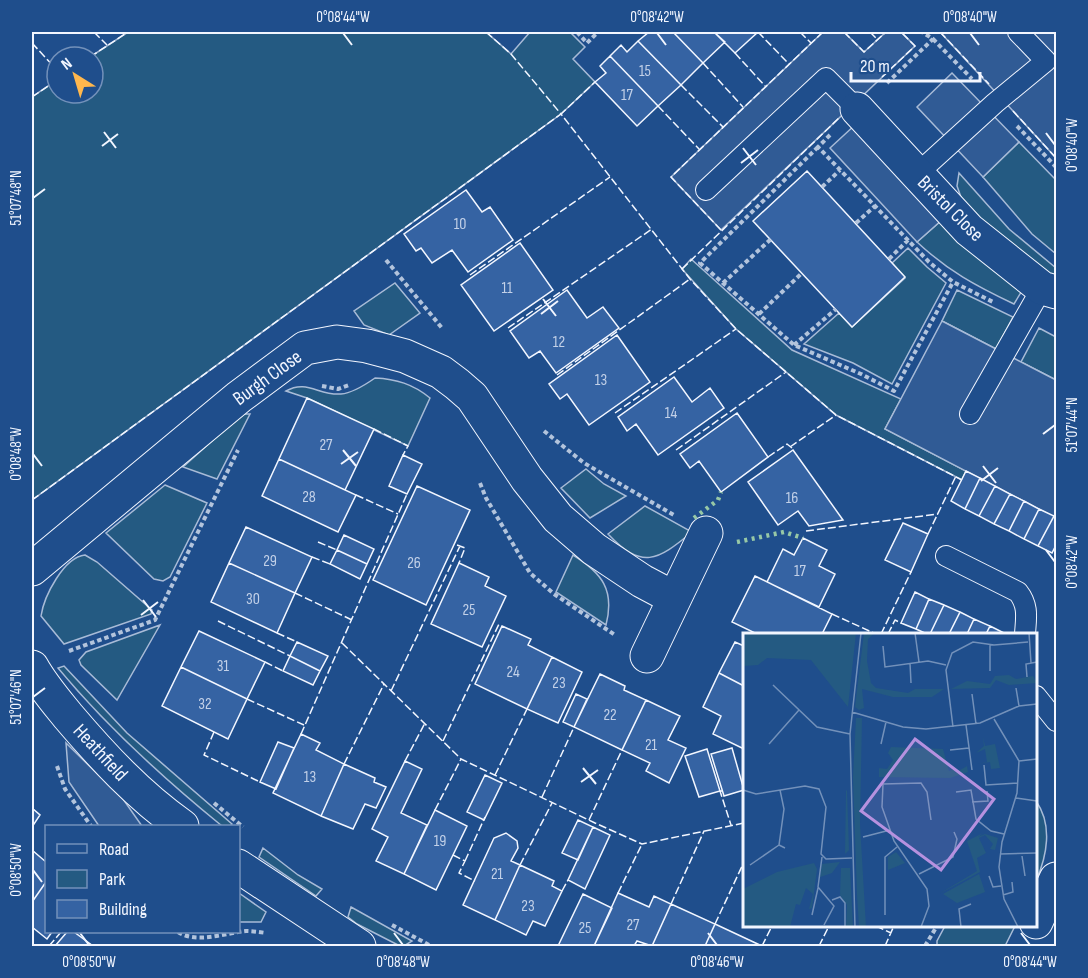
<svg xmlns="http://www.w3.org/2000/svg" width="1088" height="978" viewBox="0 0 1088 978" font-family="'Sofia Sans Condensed',sans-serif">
	<rect width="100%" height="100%" fill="#1f4e8c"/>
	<path fill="#245a82" stroke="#a8bbd7" stroke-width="1.5" d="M128 32H486L511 54 530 32H570L585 47 573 59 595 82 561 114 32 500V97L57 80V93H93V57H90Z
		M1019 142 1056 180V254L1032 234 983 177Z
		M959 173 1009 229 1056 268V279L999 240 962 200 957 186Z
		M943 219 1026 284 1014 304C976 286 948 271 917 242Z
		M908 248 927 267 946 283 892 384 853 363 804 344 839 313 852 327 905 278 892 263Z
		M691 259 792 350 901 399 885 429 966 471 962 480 836 415 736 329 682 269Z
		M395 283 420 313 389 335 364 325 354 311Z
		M957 290 1013 317 996 349 942 321Z
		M1039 328 1056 337V380L1021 362Z
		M375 378C396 379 413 384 430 398L408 446 307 398 286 391C307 379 319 396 341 394 353 393 365 385 375 378Z
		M242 414H250L217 479 183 467Z
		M586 469 604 484 626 496 590 518 561 488Z
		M165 485 207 503 170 577 163 581 154 579 106 533Z
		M645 506 692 532C657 561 642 570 608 534Z
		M85 555 97 562 152 610 151 614 64 644 41 616C44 596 64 557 85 555Z
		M573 555C602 573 615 590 606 625L556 592Z
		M160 625 117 700 81 665 79 660 86 652Z
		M64 666 127 733 232 824 230 826H222C163 778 107 727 58 668Z
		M1036 801C1053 825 1047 856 1036 881Z
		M263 848 298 875 322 889 316 896 259 857Z
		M239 893 266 912 261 922H239Z
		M351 907 412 941 404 946 398 945 357 924 348 917Z
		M945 926H1015L1005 946H937V941Z"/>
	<path fill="#305b95" stroke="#a8bbd7" stroke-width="1.5" d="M823 32H844L864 52 886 32H901L915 46 721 230 671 177Z
		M940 32H1056V158L1013 111Z
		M952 73 1019 142 983 177 917 107Z
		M856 124 943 219 917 242 830 148Z
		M942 321 1056 380V518L885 429Z
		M66 743 123 799 142 826H99L69 782Z"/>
	<path fill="#3563a3" stroke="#f2f6ff" stroke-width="1.5" d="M649 32H673L703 63 681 85 638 41Z
		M673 32H714L725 42 703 63Z
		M714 32H758L735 53Z
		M638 41 681 85 658 106 610 56 621 45 627 52Z
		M610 56 658 106 637 126 595 82 606 73 600 66Z
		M807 171 905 277 852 327 753 221Z
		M466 190 482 212 490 207 513 240 468 272 452 250 432 263 421 248 416 251 404 234Z
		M520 243 553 290 494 331 461 285Z
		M567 290 587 318 603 307 619 328 556 373 540 351 529 358 510 331Z
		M617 335 650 382 589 425 567 394 560 399 549 384Z
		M674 377 692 402 710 388 724 408 658 455 636 424 627 431 618 417Z
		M307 398 374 429 345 490 279 459Z
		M737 413 768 457 721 492 699 461 690 468 680 454Z
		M793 450 843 520 809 526 798 511 778 525 748 482Z
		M403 455 422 464 407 494 389 486Z
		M279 459 356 495 338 532 262 496Z
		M966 471 980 478 965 509 951 501Z
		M980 478 995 486 979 516 965 509Z
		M417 486 470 510 426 605 373 580Z
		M995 486 1010 494 994 524 979 516Z
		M1010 494 1024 501 1009 531 994 524Z
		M1024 501 1039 509 1024 539 1009 531Z
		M1039 509 1054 516 1038 546 1024 539Z
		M1054 516 1056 518V545L1052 553 1038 546Z
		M903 523 928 534 911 572 885 560Z
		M246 527 312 557 295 593 229 563Z
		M344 535 374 549 367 564 337 550Z
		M803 538 827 550 819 566 835 574 819 607 767 582 783 549 794 555Z
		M337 550 367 564 360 579 330 564Z
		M229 563 295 593 277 633 211 602Z
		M459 563 489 577 485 586 506 596 482 647 431 624Z
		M755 576 832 614 822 634H757L732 622Z
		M915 592 929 599 916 629 901 623Z
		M929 599 944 605 930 634H927L916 629Z
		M944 605 960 612 949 634H930Z
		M960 612 974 619 967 634H949Z
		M974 619 990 626 986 634H967Z
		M502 626 531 639 528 645 552 657 527 709 475 684Z
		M990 626 1004 633 1003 634H986Z
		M199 631 265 662 247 699 181 667Z
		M297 642 328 656 320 671 290 656Z
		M735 642 744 646V686L719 673Z
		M290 656 320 671 313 685 283 671Z
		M552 657 582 672 558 723 527 709Z
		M181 667 247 699 228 739 162 706Z
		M719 673 744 686V749L713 734 721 716 703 707Z
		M600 674 625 686 624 690 646 700 622 750 574 727Z
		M576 694 587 699 574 727 563 722Z
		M646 700 680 716 668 740 686 748 669 783 646 771 650 763 622 750Z
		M301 734 320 743 316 750 344 764 321 816 273 793Z
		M278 742 294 748 276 789 260 782Z
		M732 748 744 790 724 796 711 754Z
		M707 749 720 791 699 797 685 756Z
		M405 761 422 769 401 813 427 825 404 874 376 861 388 837 372 829Z
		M344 764 375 778 374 782 386 787 376 808 365 804 353 829 321 816Z
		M485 775 502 783 484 820 467 812Z
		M32 808 40 815 32 827Z
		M435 810 467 826 436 890 404 874Z
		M578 820 593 827 578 860 562 853Z
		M593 827 610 835 585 889 568 880Z
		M506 833 517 841 518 848 511 861 520 865 495 920 463 905 494 838Z
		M32 850 46 862V882L32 902Z
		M520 865 554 881 552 886 562 891 545 926 533 921 526 935 495 920Z
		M46 882V932H52L47 939 32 927V902Z
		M618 893 649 907 654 896 671 904 652 946 637 941 634 946H594Z
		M583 894 612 908 594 946H558Z
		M671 904 715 924 705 946H652Z
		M715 924 762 946H705Z
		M67 932H74L93 946H55Z"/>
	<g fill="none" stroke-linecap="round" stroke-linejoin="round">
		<g stroke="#f2f6ff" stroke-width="22">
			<path id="lane" d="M917 174 995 103 1046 61 1018 32
				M706 190 826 78 857 109
				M970 414 1042 288
				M946 556 1018 592C1029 606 1026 618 1025 634
				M1036 696 1056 721"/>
		</g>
		<g stroke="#f2f6ff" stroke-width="35">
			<path id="street" d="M857 109 969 230 1042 288 1056 292
				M32 569 239 397 305 348 337 342 367 346 405 356 441 372 457 384 472 397 527 479 558 518 594 549 642 581 674 598
				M647 656 706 533
				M32 667C42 685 55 700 68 716 102 756 139 796 182 826
				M238 866 359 946
				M1036 922 1056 879"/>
		</g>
		<path stroke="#b3c4dc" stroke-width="4" stroke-dasharray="4.5 3" stroke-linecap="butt" d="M577 32 587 43 598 32
			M933 39 972 79
			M887 83 933 39 922 32
			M1017 126 1056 167
			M830 135 818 147 929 262 953 282 993 302
			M818 147 700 263 794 345 861 374 894 391 953 282
			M822 187 840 170
			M856 223 875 206
			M889 259 908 240
			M386 260 442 328
			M723 283 771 239
			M759 314 802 273
			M794 345 836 309
			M322 386 338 389 349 385
			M544 431 584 463 674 515
			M480 483 486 498 530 573 554 594 615 635
			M69 651 155 620 238 450
			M57 766 65 789 91 826
			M214 803 243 827
			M392 925 431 946
			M178 932C197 944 225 933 246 931 252 931 259 932 266 933
			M925 946 937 926"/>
		<use href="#lane" stroke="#1f4e8c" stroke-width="20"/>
		<use href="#street" stroke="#1f4e8c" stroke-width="33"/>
		<path stroke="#97c8a6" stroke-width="4.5" stroke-dasharray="3 4.5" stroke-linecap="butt" d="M694 518 718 500 721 492
			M737 542 784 532 803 538"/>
		<path stroke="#f2f6ff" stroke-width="1.5" stroke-dasharray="8 3" stroke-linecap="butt" d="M94 32 107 45
			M486 32 511 54 561 114 595 82
			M758 32 789 64
			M800 32 811 43
			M844 32 864 52 886 32
			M870 32 877 39
			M940 32 989 84
			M32 43 57 70
			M735 53 765 86
			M90 57 128 32
			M703 63 743 107
			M882 77 915 46 901 32
			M681 85 723 127
			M32 97 57 80
			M658 106 699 149
			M1013 111 1056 158
			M721 230 671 177 823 32
			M682 269 839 118
			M470 275 610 177
			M508 328 652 229
			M557 375 690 279
			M615 413 736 329
			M374 429 408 446 403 455
			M790 447 836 415
			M676 450 786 372
			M768 457 787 444 792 448
			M356 495 398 514
			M32 500 561 114 690 279 736 329 836 415 962 480
			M806 531 938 514
			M928 534 956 476
			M318 542 337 550
			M457 545 465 548 459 563
			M312 557 330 564
			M295 593 352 620
			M832 614 876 634
			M218 621 290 656
			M277 633 297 642
			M881 634 911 572
			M888 634 895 620 901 623
			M342 643 461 759 595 823 642 844 744 823
			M265 662 283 671
			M391 691 460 546
			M247 699 304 725
			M214 732 204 755 260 782
			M301 734 407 494
			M443 741 499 624
			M405 761 425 723
			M344 764 384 684
			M495 775 527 709
			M722 791H720L731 825
			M542 797 574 727
			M435 810 461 759
			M589 820 622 750
			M453 855 465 861 459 873 475 881
			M465 861 485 817
			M520 865 552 803
			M562 891 568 880
			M618 893 642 844
			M671 904 704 831
			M715 924 744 862
			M876 926 891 933
			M49 946 61 932
			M762 946 772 926
			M819 946 829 926
			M885 946 893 928"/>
	</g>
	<path fill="none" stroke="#f2f6ff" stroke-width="2" d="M343 33 352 45M657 33 666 45M970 33 979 45M104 132 116 148M1046 133 1055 145M102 146 118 134M743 148 756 165M741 163 758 150M33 198 45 189M543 299 556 316M541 314 558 301M1043 434 1055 425M343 450 356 466M33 454 42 466M341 464 358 452M983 466 996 483M981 481 998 468M1046 550 1055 562M143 600 156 617M141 615 158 602M33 697 45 688M583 768 596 784M581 782 598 770M33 870 42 882M80 933 89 945M394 933 403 945M708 933 717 945M1021 933 1030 945"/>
	<g text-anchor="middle" stroke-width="4.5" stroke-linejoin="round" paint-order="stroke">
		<g font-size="16" fill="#c3d1e8">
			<text x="645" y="76">15</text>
			<text x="627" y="100">17</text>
			<text x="460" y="229">10</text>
			<text x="507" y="293">11</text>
			<text x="559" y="347">12</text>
			<text x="601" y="385">13</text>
			<text x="671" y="418">14</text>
			<text x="326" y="450">27</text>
			<text x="309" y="502">28</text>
			<text x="792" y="503">16</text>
			<text x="270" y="566">29</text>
			<text x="414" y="568">26</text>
			<text x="800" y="576">17</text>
			<text x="253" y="604">30</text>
			<text x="469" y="615">25</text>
			<text x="223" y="671">31</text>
			<text x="513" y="677">24</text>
			<text x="559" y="688">23</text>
			<text x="205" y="709">32</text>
			<text x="610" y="720">22</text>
			<text x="651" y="750">21</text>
			<text x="310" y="782">13</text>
			<text x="440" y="846">19</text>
			<text x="497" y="879">21</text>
			<text x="528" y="911">23</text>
			<text x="633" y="930">27</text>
			<text x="585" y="933">25</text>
		</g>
		<g font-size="20" fill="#f2f6ff" stroke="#1f4e8c">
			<text transform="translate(951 208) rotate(45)" y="7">Bristol Close</text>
			<text transform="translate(267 377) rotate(-36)" y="7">Burgh Close</text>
			<text transform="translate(101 752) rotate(47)" y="7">Heathfield</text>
		</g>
	</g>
	<g transform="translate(743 633)">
		<rect width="294" height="294" fill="#1f4e8c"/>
		<path d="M2 0H113L105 74 68 27 24 25 15 32 1 33ZM121 0H132L125 6 124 28 128 50 133 55 165 60 172 56H201L189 64H150L119 56 121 75 116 77 112 74ZM266 42 273 46 290 43 294 50 266 52 253 47 247 55 208 56 224 48 247 51 252 43ZM113 85H119L117 191 123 294H116L114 262 110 144ZM240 104 242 113 252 111 257 135 248 136 247 129 234 131 244 129 242 116 233 120 241 113ZM148 114 200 116 206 138 212 136V140L224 133 225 139 207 145 136 144V135L144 136 150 127 145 120ZM104 157 106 217 102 221 103 158ZM240 200 235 204 242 201 255 205 252 217 247 216 250 211 242 202 236 205 243 220 234 225 237 239 196 261 234 238 224 208ZM153 219 162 230 145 237V224ZM97 229 89 240 77 244 79 231ZM71 230 74 236 69 275 66 276 70 261 63 255 57 272 53 271 47 294H0V256L34 239ZM98 235H107L110 294H103L104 272 97 262ZM236 241 242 259 214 270 200 261Z" fill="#245a82"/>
		<path fill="none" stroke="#7391ba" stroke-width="1.5" d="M172 0 176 29M286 0 288 30M247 12V38M140 13 142 34 185 28 203 32M167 30 168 50M284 44 283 31 294 29M30 52 74 94 107 101M273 55 276 73M229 61 233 91M109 79 160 94 183 96 237 90 276 73 294 71M251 86 276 128 274 160 259 209 256 234 261 266 275 294M223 92 229 137M210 94 203 37 209 20 230 9 251 12 285 9M26 111 56 77M138 111 143 89M207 117 226 115M276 128 294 126M241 132 243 152 275 150M0 157 13 161 62 153 76 156 83 174 78 221 83 226 109 225M37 157 41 176 36 212 42 215M213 159 228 157 233 186 248 198 261 201M273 165 294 168M229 169 245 168 244 158M120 204 147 197M257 221 294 220M279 223 282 243M79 224 75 254 91 273 81 292M7 232 36 212M176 241 210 224 214 206 211 199M246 243 250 254 258 253M260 262 270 259 269 249M89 267 97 264 102 270V294M69 282 75 255M142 282V224L154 214M112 294 107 101 118 0M178 294 186 273 184 256 151 208 139 174 140 151 178 150 184 159 188 187M218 294 216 276 228 271"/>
		<path fill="#b691df" fill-opacity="0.15" stroke="#b691df" stroke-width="3" d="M172 106 251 166 198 237 118 178Z"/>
		<rect width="294" height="294" fill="none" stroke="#f2f6ff" stroke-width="3"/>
	</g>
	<rect width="1088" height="978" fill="none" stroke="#1f4e8c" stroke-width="66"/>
	<rect x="45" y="825" width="195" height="108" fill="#1f4e8c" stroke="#7391ba" stroke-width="1.5"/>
	<rect x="57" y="844" width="30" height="9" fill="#1f4e8c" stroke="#7391ba" stroke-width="1.5"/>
	<text x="99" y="855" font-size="18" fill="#f2f6ff">Road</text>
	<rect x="57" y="870" width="30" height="18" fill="#245a82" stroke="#7391ba" stroke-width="1.5"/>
	<text x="99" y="885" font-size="18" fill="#f2f6ff">Park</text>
	<rect x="57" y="900" width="30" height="18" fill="#3563a3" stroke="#7391ba" stroke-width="1.5"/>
	<text x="99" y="915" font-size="18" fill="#f2f6ff">Building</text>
	<g transform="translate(75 75) rotate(323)"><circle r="28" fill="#1f4e8c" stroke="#7391ba" stroke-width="1.5"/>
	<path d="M0-4.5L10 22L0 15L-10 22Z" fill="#ffb74d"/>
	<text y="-9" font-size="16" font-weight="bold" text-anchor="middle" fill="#f2f6ff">N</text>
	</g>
	<path d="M851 72v9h129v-9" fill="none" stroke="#f2f6ff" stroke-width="3"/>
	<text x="860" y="72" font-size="18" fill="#f2f6ff" stroke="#1f4e8c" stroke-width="4.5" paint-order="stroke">20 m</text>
	<rect x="33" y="33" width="1022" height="912" fill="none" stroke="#f2f6ff" stroke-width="2"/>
	<g font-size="15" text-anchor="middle" fill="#f2f6ff">
		<text x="343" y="22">0°08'44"W</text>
		<text x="657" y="22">0°08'42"W</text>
		<text x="970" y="22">0°08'40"W</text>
		<text transform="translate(1072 145) rotate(-90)" y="5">0°08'40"W</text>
		<text transform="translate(16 198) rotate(-90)" y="5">51°07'48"N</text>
		<text transform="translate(1072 425) rotate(-90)" y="5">51°07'44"N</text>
		<text transform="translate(16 454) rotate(-90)" y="5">0°08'48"W</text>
		<text transform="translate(1072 562) rotate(-90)" y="5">0°08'42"W</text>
		<text transform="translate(16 697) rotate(-90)" y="5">51°07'46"N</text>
		<text transform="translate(16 870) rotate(-90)" y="5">0°08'50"W</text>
		<text x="89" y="967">0°08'50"W</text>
		<text x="403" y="967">0°08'48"W</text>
		<text x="717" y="967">0°08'46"W</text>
		<text x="1030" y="967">0°08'44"W</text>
	</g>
</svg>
